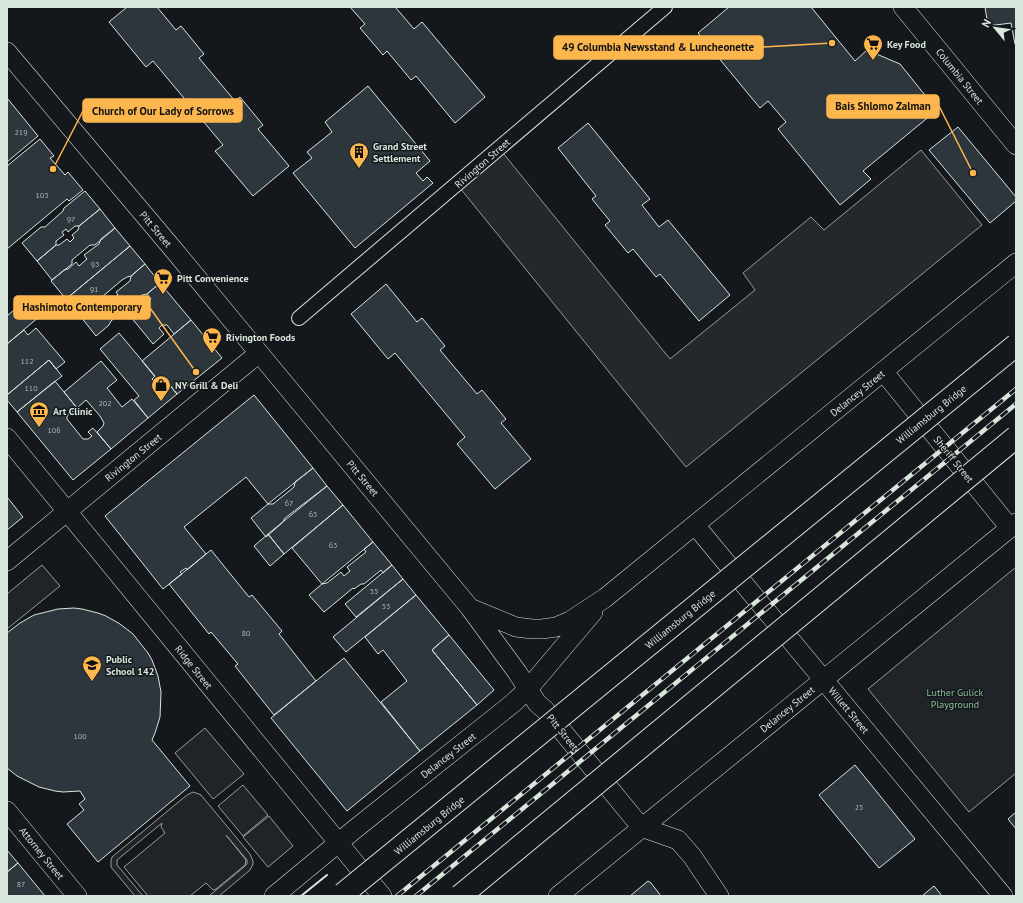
<svg xmlns="http://www.w3.org/2000/svg" width="1023" height="903" viewBox="0 0 1023 903" font-family="'PT Sans',sans-serif">
	<rect width="100%" height="100%" fill="#14181c"/>
	<path fill="#202428" stroke="#939e99" d="M42 565 60 586 7 629V594Z
		M1016 567V773L969 812 868 689Z
		M205 728 244 774 213 799 175 753Z
		M243 785 268 815 243 836 218 806Z
		M193 792 199 794 201 795 250 854 253 861V864L250 870 219 896H209L244 867 247 864V860L226 835 246 860 245 865 216 889 213 890 206 883 190 896H148L124 867 165 833 161 827 162 823 117 860V865L143 896H135L111 867V861L112 857 187 795Z
		M269 816 293 846 268 867 243 837Z"/>
	<path fill="#24282b" stroke="#939e99" d="M921 150 982 225 686 467 460 188 503 153 670 359 755 290 743 273 811 217 824 230Z"/>
	<path fill="#2c363c" stroke="#d8e6dc" d="M127 7H157L176 30 181 26 204 54 199 58 235 101 240 97 263 125 258 129 289 166 253 196 215 151 223 145 153 61 146 67 109 22Z
		M350 7H397L396 8 414 29 422 22 485 97 455 123 416 76 411 80 387 51 383 55 360 28 365 24Z
		M729 7H811L855 61 867 50 900 64 937 110 863 171 871 179 840 205 778 129 786 122 768 101 760 108 698 33Z
		M985 7H1016V44H1015L1011 23 988 26Z
		M368 86 430 161 416 173 423 181 427 177 433 183 355 248 293 173 312 158 307 152 332 132 325 122Z
		M7 98 38 136 7 162Z
		M588 123 650 199 642 205 659 227 668 220 730 295 699 321 660 274 656 277 633 249 628 253 605 225 610 221 592 199 596 196 558 148Z
		M958 127 1016 197V201L990 223 929 150Z
		M40 139 54 156 50 158 65 175 68 172 83 190 69 201 67 199 7 249V166Z
		M85 191 100 209 79 226H75L68 232 66 229 62 232 64 235 56 241V245L37 261 22 243 41 227H45L63 211 64 208Z
		M100 209 115 228 95 245H90L72 260V264L52 280 37 261 56 245H59L67 239 70 242 74 238 72 235 78 230 79 226Z
		M115 228 130 246 66 299 51 281 64 270 68 269 76 262 79 266 87 259 84 255 99 244 101 239Z
		M130 246 145 264 131 276 127 277 122 280 96 302 94 307 81 317 66 299Z
		M145 264 160 283 147 294 142 295 129 306 125 303 124 305 117 312V316L111 321 109 325 96 336 81 317 94 307 99 306 107 300 109 302 118 295 116 292 130 281 131 276Z
		M160 283 191 320 174 334 167 325H162L159 328 164 334 153 344 130 316 151 299 147 294Z
		M386 284 417 322 422 318 445 346 440 350 477 394 482 390 506 419 501 423 531 459 495 489 457 444 465 437 395 353 388 359 351 314Z
		M26 300 40 316 7 344V316Z
		M191 320 222 358 177 394 165 379 160 383 142 361Z
		M36 328 65 362 56 369 49 360 7 395V344L24 330 28 335Z
		M119 333 155 376 152 379 155 383 159 384 165 379 177 394 148 418 134 400 139 396 100 349Z
		M49 360 62 376 17 412 7 400V395Z
		M101 361 117 380 107 388 122 407 132 399 148 418 111 449 97 432 103 426 104 423 100 416 86 400 77 408 64 392Z
		M55 381 77 408 67 416V419L83 439H88L92 436 88 432 93 428 111 449 73 480 17 412Z
		M254 395 313 468 268 504 246 477 184 527 206 554 187 570 186 568 180 572 182 574 163 589 105 516Z
		M313 468 327 486 285 518 283 522 266 537 251 518 268 504H273L294 487 295 482Z
		M327 486 343 505 284 554 268 534Z
		M7 497 23 517 7 530Z
		M343 505 373 542 322 584 292 548Z
		M268 534 284 554 270 566 254 546Z
		M373 542 392 565 383 573 381 570 364 584H361L354 589 353 588 324 612 309 595 322 584 327 583 341 572 344 576 350 571 347 567 366 552 364 549Z
		M211 550 249 597 252 595 282 631 279 634 316 681 274 715 235 666 238 664 211 632 209 634 169 584Z
		M392 565 403 579 356 617 345 604Z
		M403 579 416 595 346 652 333 637Z
		M416 595 449 635 432 650 477 705 420 751 381 702 407 681 383 650 378 654 365 637Z
		M74 608 82 609 98 613 106 616 120 624 133 634 148 653 152 660 158 676 161 692 160 717 155 733 152 740 190 786 98 862 67 824 84 810 79 804 85 799 80 791 63 792 55 791 39 787 17 776 7 768V633L20 623 34 615 58 609Z
		M449 635 494 690 477 705 432 650Z
		M344 658 420 751 347 811 271 718Z
		M855 765 915 839 879 868 819 795Z
		M1016 812V829L1008 819Z
		M7 850 18 863 7 872Z
		M18 863 45 896H7V872Z
		M648 881 651 883 661 896H630Z
		M934 886 942 896H922Z"/>
	<g fill="none" stroke-linecap="round" stroke-linejoin="round">
		<g stroke="#d8e6dc" stroke-width="16">
			<path id="pedestrian" d="M299 318 665 7"/>
		</g>
		<g stroke="#d8e6dc" stroke-width="20">
			<path id="minor" d="M903 7 1016 145
				M7 52 173 249 470 608 517 672 537 703 545 710 641 827 678 840 692 856 719 896
				M883 371 1010 528
				M7 438 382 896
				M695 525 1003 896
				M7 561 259 353
				M470 608 516 627 532 629H542L556 627 570 621 605 598 1016 263
				M7 811 77 896
				M274 896 355 829 512 704 528 689 593 612
				M558 896 1016 523"/>
		</g>
		<use href="#pedestrian" stroke="#14181c" stroke-width="14"/>
		<use href="#minor" stroke="#14181c" stroke-width="19"/>
		<g stroke="#d8e6dc" stroke-width="4.5">
			<path id="rail" d="M397 896 1016 389
				M416 896 1016 404"/>
		</g>
		<use href="#rail" stroke="#14181c" stroke-width="3" stroke-dasharray="9" stroke-linecap="butt"/>
		<g stroke="#d8e6dc" stroke-width="24" stroke-linecap="butt">
			<path id="motorway-bridge" d="M343 894 1016 345
				M460 896 1016 437"/>
		</g>
		<use href="#motorway-bridge" stroke="#14181c" stroke-width="22"/>
		<path stroke="#d8e6dc" stroke-width="2" d="M301 896 327 875"/>
	</g>
	<defs>
		<g id="supermarket-pin" transform="scale(1)"><path d="M0 17L-7.5 6A9.5 9.5 0 1 1 7.5 6Z" fill="#ffb74d" stroke="#14181c"/><path d="M-6-5.5h2.5l.6 2H6L4.5 2H-2.5L-4.4-4H-6ZM-1.5 3.2a1.3 1.3 0 1 0 .1 0ZM3 3.2a1.3 1.3 0 1 0 .1 0Z" fill="#111"/></g>
		<g id="building-pin" transform="scale(1)"><path d="M0 17L-7.5 6A9.5 9.5 0 1 1 7.5 6Z" fill="#ffb74d" stroke="#14181c"/><path d="M-4-6H4V6H1V3H-1V6H-4ZM-2.5-4.3h1.7v1.8h-1.7ZM.8-4.3h1.7v1.8H.8ZM-2.5-1h1.7V.8h-1.7ZM.8-1h1.7V.8H.8Z" fill="#111"/></g>
		<g id="shop-pin" transform="scale(1)"><path d="M0 17L-7.5 6A9.5 9.5 0 1 1 7.5 6Z" fill="#ffb74d" stroke="#14181c"/><path d="M-5-2.5h2.3a2.7 3.5 0 0 1 5.4 0H5L5.5 6h-11ZM-1.5-2.5h3a1.5 2.3 0 0 0-3 0Z" fill="#111"/></g>
		<g id="museum-pin" transform="scale(1)"><path d="M0 17L-7.5 6A9.5 9.5 0 1 1 7.5 6Z" fill="#ffb74d" stroke="#14181c"/><path d="M0-6L6-3V-2H-6V-3ZM-5-1h2V3h-2ZM-1-1h2V3h-2ZM3-1h2V3H3ZM-6 4H6V6H-6Z" fill="#111"/></g>
		<g id="school-pin" transform="scale(1)"><path d="M0 17L-7.5 6A9.5 9.5 0 1 1 7.5 6Z" fill="#ffb74d" stroke="#14181c"/><path d="M0-5L7-2L0 1L-7-2ZM-4 1L0 2.5L4 1V4Q0 6-4 4Z" fill="#111"/></g>
	</defs>
	<g fill-rule="evenodd">
		<use href="#supermarket-pin" x="873" y="44"/>
		<use href="#building-pin" x="359" y="152"/>
		<use href="#supermarket-pin" x="163" y="278"/>
		<use href="#supermarket-pin" x="212" y="337"/>
		<use href="#shop-pin" x="161" y="385"/>
		<use href="#museum-pin" x="39" y="411"/>
		<use href="#school-pin" x="92" y="665"/>
	</g>
	<g text-anchor="middle" stroke-width="3" stroke-linejoin="round" paint-order="stroke">
		<g font-size="8" fill="#adbab4">
			<text x="21" y="135">219</text>
			<text x="42" y="198">103</text>
			<text x="71" y="222">97</text>
			<text x="95" y="267">93</text>
			<text x="94" y="292">91</text>
			<text x="27" y="364">112</text>
			<text x="31" y="391">110</text>
			<text x="105" y="406">202</text>
			<text x="54" y="433">106</text>
			<text x="289" y="506">67</text>
			<text x="313" y="517">65</text>
			<text x="333" y="548">63</text>
			<text x="374" y="594">55</text>
			<text x="386" y="609">53</text>
			<text x="246" y="636">80</text>
			<text x="80" y="739">100</text>
			<text x="859" y="810">25</text>
			<text x="21" y="887">87</text>
		</g>
		<g font-size="10" font-weight="bold" fill="#d8e6dc" stroke="#14181c" text-anchor="start">
			<text x="887" y="48">Key Food</text>
			<text x="373" y="150">Grand Street<tspan x="373" dy="12">Settlement</tspan></text>
			<text x="177" y="282">Pitt Convenience</text>
			<text x="226" y="341">Rivington Foods</text>
			<text x="175" y="389">NY Grill &amp; Deli</text>
			<text x="53" y="415">Art Clinic</text>
			<text x="106" y="663">Public<tspan x="106" dy="12">School 142</tspan></text>
		</g>
		<g font-size="10" fill="#d8e6dc" stroke="#14181c">
			<text transform="translate(960 76) rotate(51)" y="4">Columbia Street</text>
			<text transform="translate(482 163) rotate(-41)" y="4">Rivington Street</text>
			<text transform="translate(156 229) rotate(50)" y="4">Pitt Street</text>
			<text transform="translate(857 393) rotate(-39)" y="4">Delancey Street</text>
			<text transform="translate(931 414) rotate(-39)" y="4">Williamsburg Bridge</text>
			<text transform="translate(133 457) rotate(-39)" y="4">Rivington Street</text>
			<text transform="translate(954 459) rotate(51)" y="4">Sheriff Street</text>
			<text transform="translate(363 478) rotate(50)" y="4">Pitt Street</text>
			<text transform="translate(680 619) rotate(-39)" y="4">Williamsburg Bridge</text>
			<text transform="translate(194 667) rotate(51)" y="4">Ridge Street</text>
			<text transform="translate(787 709) rotate(-39)" y="4">Delancey Street</text>
			<text transform="translate(849 710) rotate(50)" y="4">Willett Street</text>
			<text transform="translate(563 732) rotate(51)" y="4">Pitt Street</text>
			<text transform="translate(448 755) rotate(-38)" y="4">Delancey Street</text>
			<text transform="translate(429 825) rotate(-39)" y="4">Williamsburg Bridge</text>
			<text transform="translate(42 853) rotate(51)" y="4">Attorney Street</text>
		</g>
		<g font-size="10" fill="#8ac095" stroke="#14181c">
			<text x="955" y="696">Luther Gulick<tspan x="955" dy="12">Playground</tspan></text>
		</g>
	</g>
	<path fill="none" stroke="#ffb74d" stroke-width="1.5" d="M832 43L763 47M973 173L939 106M53 169L83 111M196 372L150 308"/>
	<g fill="#ffb74d" stroke="#14181c" stroke-width="1.5">
		<circle cx="832" cy="43" r="4"/>
		<circle cx="973" cy="173" r="4"/>
		<circle cx="53" cy="169" r="4"/>
		<circle cx="196" cy="372" r="4"/>
	</g>
	<g fill="#ffb74d" stroke="#ffb74d" stroke-width="1.5">
		<rect x="554" y="36" width="209" height="23" rx="4"/>
		<rect x="827" y="95" width="112" height="23" rx="4"/>
		<rect x="83" y="99" width="159" height="23" rx="4"/>
		<rect x="14" y="296" width="136" height="23" rx="4"/>
	</g>
	<g font-size="11" text-anchor="middle" font-weight="bold" fill="#111">
		<text x="658" y="51">49 Columbia Newsstand &amp; Luncheonette</text>
		<text x="883" y="110">Bais Shlomo Zalman</text>
		<text x="163" y="115">Church of Our Lady of Sorrows</text>
		<text x="82" y="311">Hashimoto Contemporary</text>
	</g>
	<rect width="1023" height="903" fill="none" stroke="#d8e6dc" stroke-width="16"/>
	<g transform="translate(995 28) rotate(299)" stroke="#14181c" stroke-width="3" paint-order="stroke">
	<path d="M0-3L7 15L0 10L-7 15Z" fill="#d8e6dc"/>
	<text y="-6" font-size="11" font-weight="bold" text-anchor="middle" fill="#d8e6dc">N</text>
	</g>
</svg>
